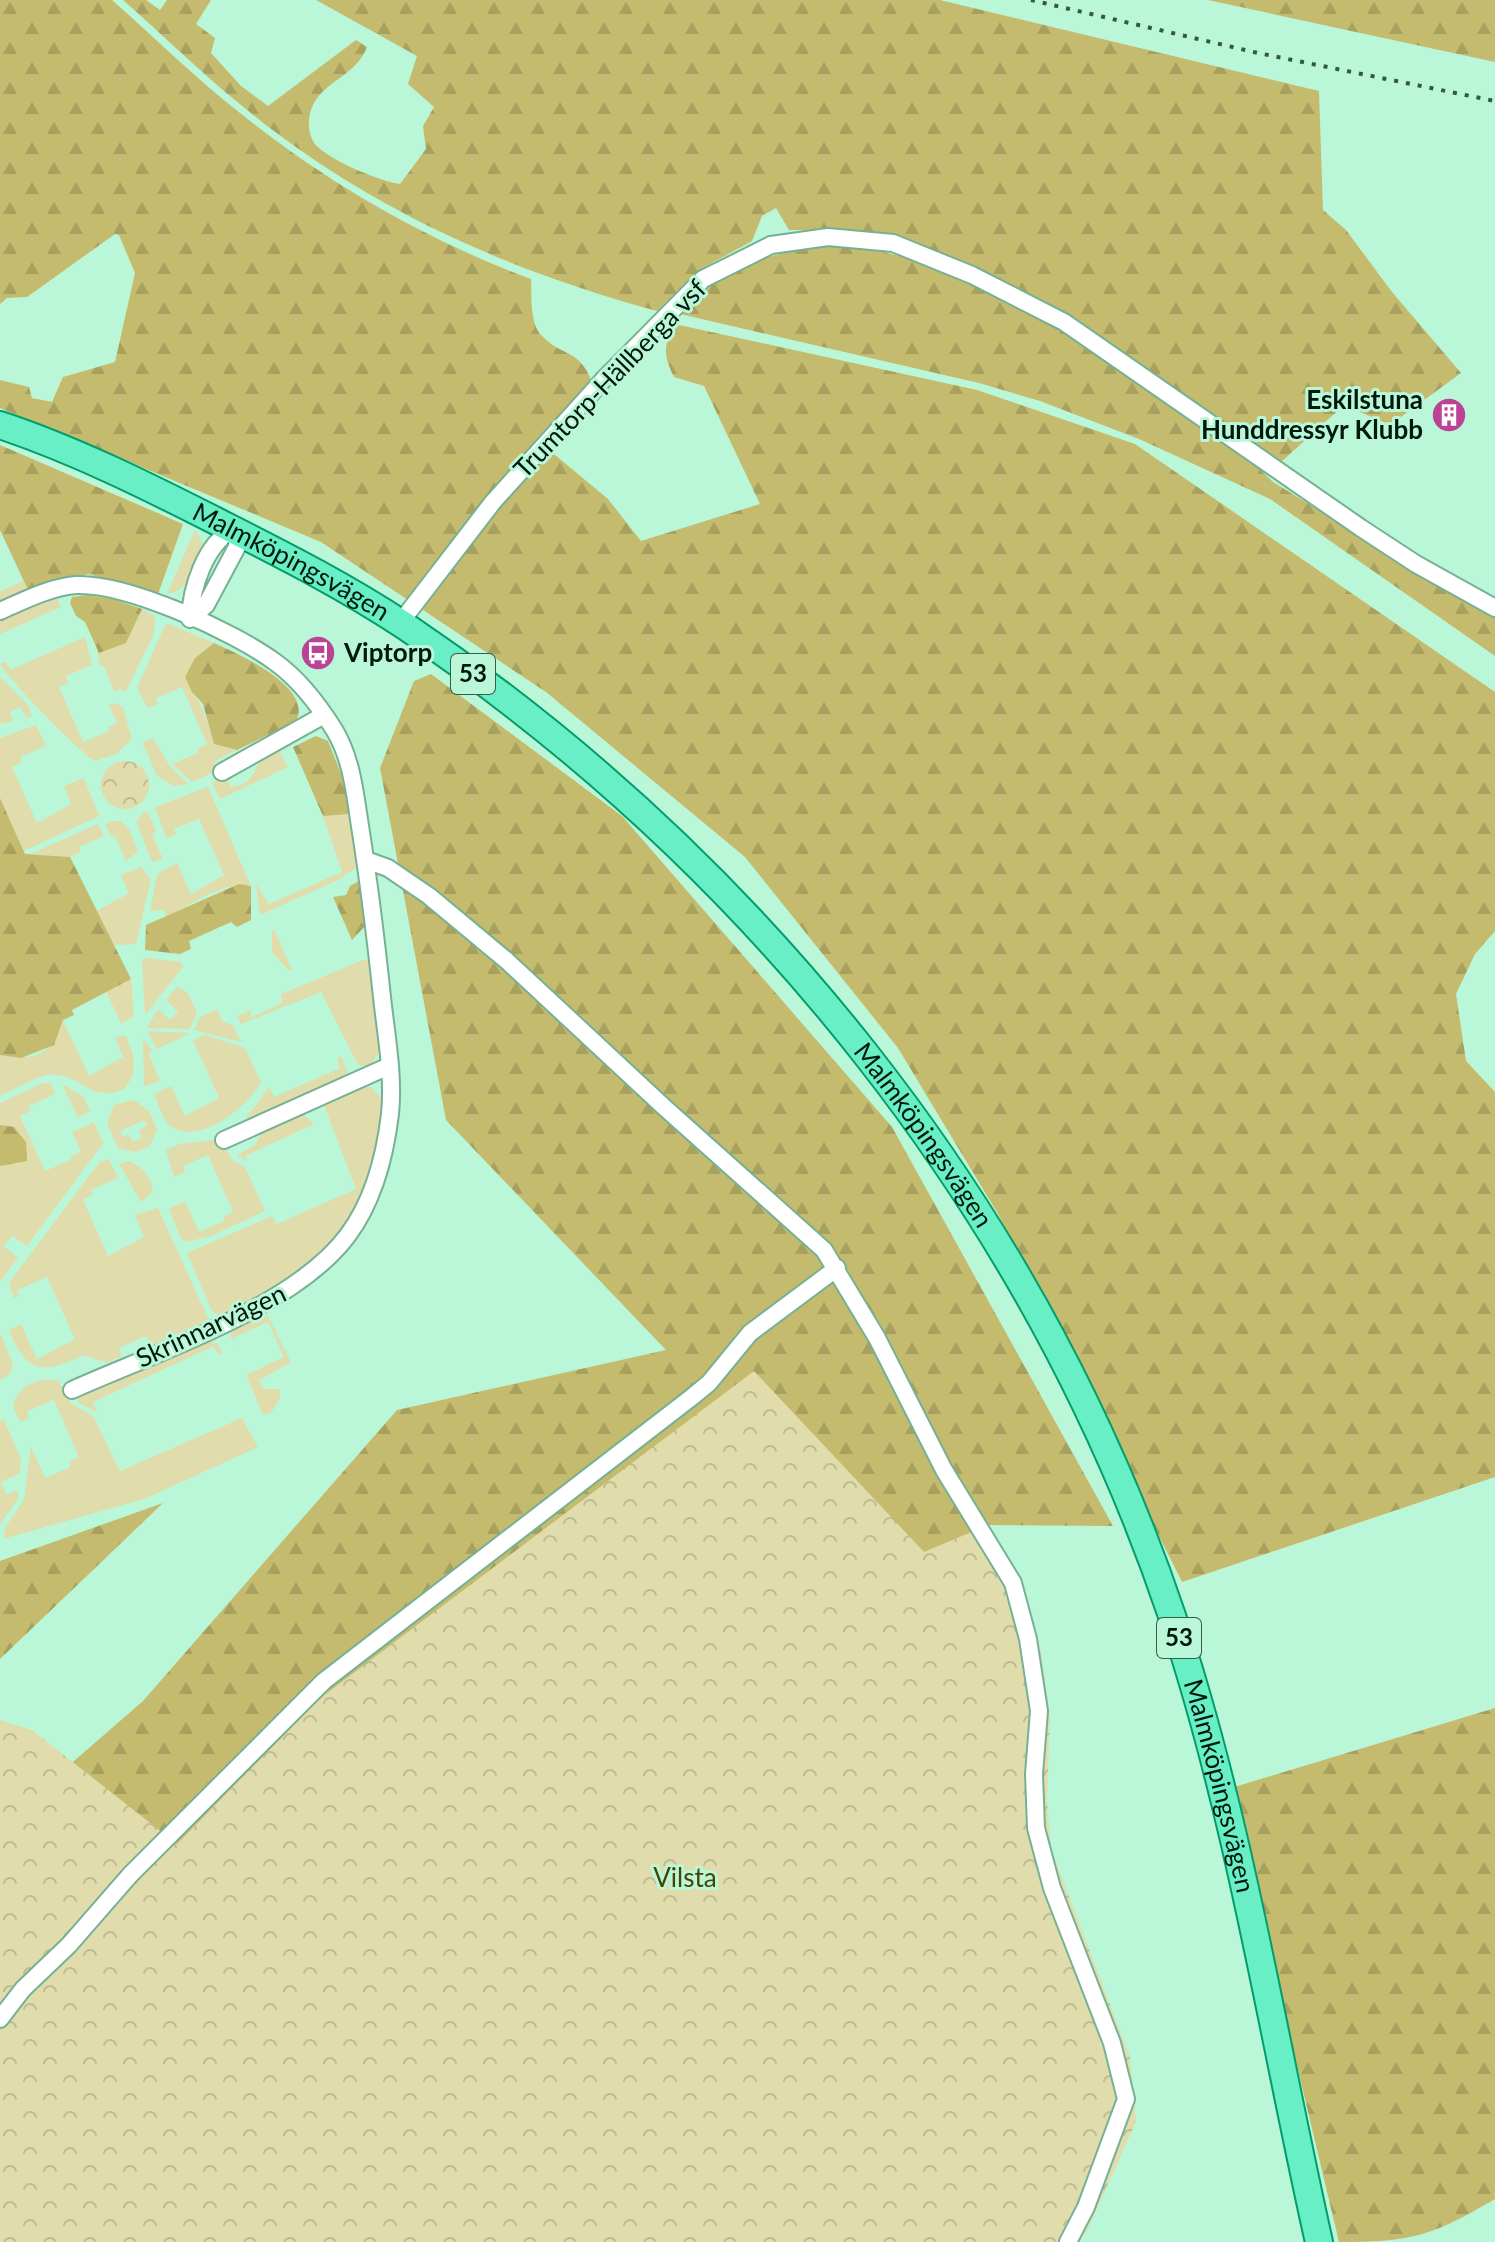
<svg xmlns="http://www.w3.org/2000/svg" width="1495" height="2242" viewBox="0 0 1495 2242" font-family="Lato,sans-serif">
	<defs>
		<pattern id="forest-firs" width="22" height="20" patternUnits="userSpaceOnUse" patternTransform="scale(2)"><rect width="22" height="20" fill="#c4bb6e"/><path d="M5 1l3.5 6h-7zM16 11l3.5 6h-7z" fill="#a7a05e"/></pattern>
		<pattern id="park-crowns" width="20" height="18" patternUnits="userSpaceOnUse" patternTransform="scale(2)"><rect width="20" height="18" fill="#e1dcac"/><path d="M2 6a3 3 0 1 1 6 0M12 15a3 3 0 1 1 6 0" fill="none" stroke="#bfbc93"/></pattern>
	</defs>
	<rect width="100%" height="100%" fill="#baf7d8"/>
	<path fill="#e1dcac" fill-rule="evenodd" d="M195 530 205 548C196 566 189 591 167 594Z
		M23 581 28 590 0 603V591Z
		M56 598 61 607 0 634V620Z
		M142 609 155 616 154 634 125 693 121 689 114 692 104 666H100L96 645 100 652 126 643Z
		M169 624 214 643 195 658 192 692C209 710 206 747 237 750L215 761 218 770 192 782 172 764 198 753 197 749 207 744 182 687 156 698 158 704 148 708 137 688 165 625Z
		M85 637 92 665 66 676 68 683 59 687 83 742 109 731 108 727 117 723 109 705 115 703 123 707 132 739 116 754 95 761C84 757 7 678 0 664L6 662 10 670Z
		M0 677 28 705 32 716 27 718 20 707 10 712 13 721 0 724Z
		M36 725 46 746 20 757 22 762 12 767 37 823 71 804 64 786 84 778 99 816 24 851 0 798V738Z
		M153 738 169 765 188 784 174 786 157 776 143 743Z
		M278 749 288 767 220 799 212 783 226 777 231 787C249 786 255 774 260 758Z
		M208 787 251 886C223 882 191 903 167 918L164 910 150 911 157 874 177 863 191 894 224 875 199 819 174 829 176 834 166 838 155 807Z
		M144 812H148L156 831 152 834 163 859 152 862 138 826 137 821Z
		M350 814 356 868 338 880 260 915 256 884 269 904 342 872 323 816Z
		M111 821H121L130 831 138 852 126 861 115 836 111 837 105 824Z
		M98 824 104 836 79 847 80 852 70 857 30 854Z
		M141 867 151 879 136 944 115 945 95 912 129 893 121 875Z
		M272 930 275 931 292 970H288L272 952Z
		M145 958 181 962 183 967 145 1015 142 961Z
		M363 960 370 961 379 1052 370 1067 358 1065 321 992 241 1024 237 1016 251 1010 250 1018 282 1003 281 994Z
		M131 979 134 1016 121 1024 106 991Z
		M177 987 188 993 197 1013 190 1029 147 1028 158 1009 170 1020 178 1012 166 1000Z
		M217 1009 223 1022 233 1025 241 1042 194 1030 200 1017Z
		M63 1020 89 1076 123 1057 115 1037 126 1036C135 1057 139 1070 124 1089 92 1102 86 1080 59 1075 39 1071 19 1090 0 1095V1055C38 1061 50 1056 63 1020Z
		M148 1031 191 1033 156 1049Z
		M205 1035 245 1048 261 1082C249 1106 200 1146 172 1127 162 1121 159 1104 154 1094L171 1086 185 1116 219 1098 193 1040Z
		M143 1038 152 1051 149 1054 160 1081 144 1086Z
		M341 1056 348 1072 343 1079 250 1122 246 1118 269 1087 274 1097 340 1068 337 1058Z
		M43 1083 51 1084 55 1094 29 1106 30 1111 20 1116 45 1171 71 1160 70 1156 81 1152 72 1132 94 1122 103 1143 27 1246 12 1236 4 1246 18 1258 0 1282V1166L9 1162 0 1125V1103Z
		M62 1084 84 1097 90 1111 78 1118Z
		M360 1087H371L382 1099C373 1209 326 1279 218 1316L211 1309 187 1253 272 1216 277 1224 356 1189 324 1105Z
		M134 1100 150 1112 157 1130 149 1147 135 1152 118 1148 107 1123 114 1105ZM144 1120 147 1126 139 1130 142 1138 133 1142 129 1134 123 1137 120 1131Z
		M304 1115 314 1124 245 1156 247 1161 237 1155 255 1145 262 1132Z
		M221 1139 232 1160 245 1167 265 1211 211 1236 186 1242 181 1239 169 1209 185 1201 199 1232 224 1221 223 1217 233 1212 208 1155 183 1166 185 1172 174 1177 166 1150 179 1144Z
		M109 1159 118 1178 91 1190 93 1195 83 1200 108 1256 144 1237 135 1215 158 1208 209 1320 152 1346 146 1336 119 1348 122 1356 107 1363 84 1355C43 1374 27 1375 9 1330L21 1324 37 1359 75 1339 47 1277 17 1290 19 1296 14 1298 9 1283 88 1177 100 1162Z
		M129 1161C144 1168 151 1176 153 1192L141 1202 119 1164Z
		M263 1315 268 1316 291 1362 258 1381 265 1389H280V1399L271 1413 263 1415 246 1375 284 1357 268 1322 233 1338 237 1347 230 1336 234 1328Z
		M0 1332 13 1365 10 1374 0 1380Z
		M204 1341 217 1343 222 1353 219 1356 214 1346 93 1402 97 1412 79 1403 77 1398Z
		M44 1380H58L72 1404 93 1416 120 1471 242 1418 258 1447 144 1499 3 1539 6 1526 24 1500 31 1447 45 1478 71 1467 69 1462 79 1457 54 1400 27 1411 29 1418 20 1422 13 1406C18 1389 27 1383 44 1380Z
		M4 1420 21 1459 20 1473 1 1482 6 1495 18 1490V1499L0 1524V1421Z"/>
	<path fill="url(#forest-firs)" d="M0 0H112C154 37 195 78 240 113 327 183 426 240 531 279 532 295 529 323 542 336 562 357 579 348 592 382L537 440 608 499 641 541 760 504 704 386 674 377C664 357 661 341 679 325L977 390 1135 444 1495 692V931L1475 954 1456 994 1466 1061 1495 1092V1477L1182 1582 998 1214 898 1048 745 857 546 692 321 542 0 408V380L29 387 32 398 52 402 63 377 115 362 135 273 119 235 115 234 27 297 7 298 0 304Z
		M123 0H146L160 10 167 0H211L196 24 215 38 211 53 241 86 268 106 356 40 367 47C356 76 324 81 313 105 308 114 307 131 313 141 322 158 382 182 400 184L426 149 423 126 434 107 408 84 417 56 316 0H940L1319 91 1323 210 1346 230 1392 292 1461 373 1390 425 1344 405 1280 463 1083 324 1015 288 823 230H789L776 208 762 216 752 241 701 269 657 311C505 270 363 206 241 105 200 72 163 35 123 0Z
		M1208 0H1495V62Z
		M822 244C986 252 1123 371 1251 461L1273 482 1495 618V656L1270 499 1139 439 1040 401 979 383 680 314C700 272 780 252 822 244Z
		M0 445 183 524 158 594 88 574 28 590 0 530Z
		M87 595 113 599 142 609 126 643 99 653 85 622 76 616 70 603 72 597Z
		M214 643C239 654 314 688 296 721L237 750 214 744 203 704 192 692 185 677 195 658Z
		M431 674 622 816 892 1127 1113 1526 988 1525 0 2242V1786L28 1801 143 1701 397 1410 666 1350 446 1120 380 768 414 681Z
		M316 736 328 741 344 781 350 814 323 816 293 747Z
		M0 798 25 854 70 857 131 979 72 1010 74 1015 63 1020 54 1045 21 1058 0 1055Z
		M359 881 365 926 352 940 333 897 346 895 350 886Z
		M239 884 251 886V920L237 927 231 922 189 941 191 949 180 954 145 950 146 925Z
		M0 1125 14 1127 26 1142 27 1161 0 1166Z
		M163 1503 0 1659V1561Z
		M1495 1708V2199C1432 2236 1412 2242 1339 2242L1231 1788Z"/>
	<path fill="url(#park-crowns)" d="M101 785a24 24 0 1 1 48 0a24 24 0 1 1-48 0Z
		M754 1371 924 1552 988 1525 1008 1557 1030 1610 1041 1653 1050 1718 1047 1801 1051 1849 1130 2057 1136 2122 1088 2229 1078 2242H0V1720L32 1730 177 1844 319 1699Z"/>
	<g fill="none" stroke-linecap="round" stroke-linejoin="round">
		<g stroke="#76b194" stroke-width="20">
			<path id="street" d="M233 529 238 545 206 605 190 619C191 588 205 545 233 529Z
				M0 611C23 601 50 587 76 585 127 583 233 631 275 662 299 679 320 707 335 731 352 760 355 794 360 826 369 883 376 940 382 997 386 1035 394 1075 390 1114 385 1156 374 1200 348 1235 294 1308 156 1352 72 1390
				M400 623 493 502 604 379 703 279 771 245 828 237 893 243 972 275 1064 322 1361 528 1416 564 1495 608
				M222 772 324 715
				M366 860 388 868 429 896 506 960 664 1107 824 1250 877 1338 944 1470 1013 1583 1028 1639 1039 1711 1034 1774 1036 1828 1052 1888 1112 2043 1126 2099 1086 2207 1068 2242
				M224 1140 389 1066
				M0 2019 23 1989 69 1945 130 1875 324 1681 692 1397 709 1383 750 1333 837 1268"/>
		</g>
		<g stroke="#039d6b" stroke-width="30">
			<g id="primary">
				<path id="s1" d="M0 425C75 450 147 486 218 522 281 554 345 586 405 626 756 863 1036 1212 1172 1616 1240 1820 1272 2033 1319 2242"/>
			</g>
		</g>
		<use href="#street" stroke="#fff" stroke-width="16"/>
		<use href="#primary" stroke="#68efc5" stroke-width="26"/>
		<path stroke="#355746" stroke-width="4" stroke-dasharray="4 8" stroke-linecap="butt" d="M1031 0 1258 53 1495 101"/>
	</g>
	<defs>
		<g id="building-disc" transform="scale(1.8)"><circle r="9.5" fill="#bb4295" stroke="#baf7d8"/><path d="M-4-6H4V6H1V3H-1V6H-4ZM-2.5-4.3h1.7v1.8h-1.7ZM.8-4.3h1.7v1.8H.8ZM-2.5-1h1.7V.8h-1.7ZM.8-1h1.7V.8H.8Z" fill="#fff"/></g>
		<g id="bus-disc" transform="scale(1.8)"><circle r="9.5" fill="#bb4295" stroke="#baf7d8"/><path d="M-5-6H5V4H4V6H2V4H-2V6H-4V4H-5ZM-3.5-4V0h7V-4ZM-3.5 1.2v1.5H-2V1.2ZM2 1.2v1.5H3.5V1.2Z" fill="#fff"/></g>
	</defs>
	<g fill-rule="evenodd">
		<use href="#building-disc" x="1449" y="415"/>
		<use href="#bus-disc" x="318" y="653"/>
	</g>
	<g text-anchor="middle" stroke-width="6" stroke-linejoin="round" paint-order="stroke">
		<g fill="#baf7d8" stroke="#385b4a" stroke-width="2">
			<rect x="451" y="654" width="44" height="40" rx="6"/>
			<rect x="1157" y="1618" width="44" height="40" rx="6"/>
		</g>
		<g font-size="24" font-weight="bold" fill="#01180d">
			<text x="473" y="682">53</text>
			<text x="1179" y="1646">53</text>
		</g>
		<g font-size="26" fill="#01180d" stroke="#baf7d8">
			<text transform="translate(610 379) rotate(-46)" y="9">Trumtorp-Hällberga vsf</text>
			<text dy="9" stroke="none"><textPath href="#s1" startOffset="322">Malmköpingsvägen</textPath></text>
			<text dy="9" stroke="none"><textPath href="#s1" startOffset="1184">Malmköpingsvägen</textPath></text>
			<text transform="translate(211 1326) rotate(-25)" y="9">Skrinnarvägen</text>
			<text dy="9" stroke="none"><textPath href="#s1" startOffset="1904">Malmköpingsvägen</textPath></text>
		</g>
		<g font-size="26" font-weight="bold" fill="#01180d" stroke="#baf7d8" text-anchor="end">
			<text x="1423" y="409">Eskilstuna<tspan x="1423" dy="30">Hunddressyr Klubb</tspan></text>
			<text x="344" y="662" text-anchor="start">Viptorp</text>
		</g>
		<g font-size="26" fill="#494202" stroke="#baf7d8">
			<text x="685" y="1887">Vilsta</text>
		</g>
	</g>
</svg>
